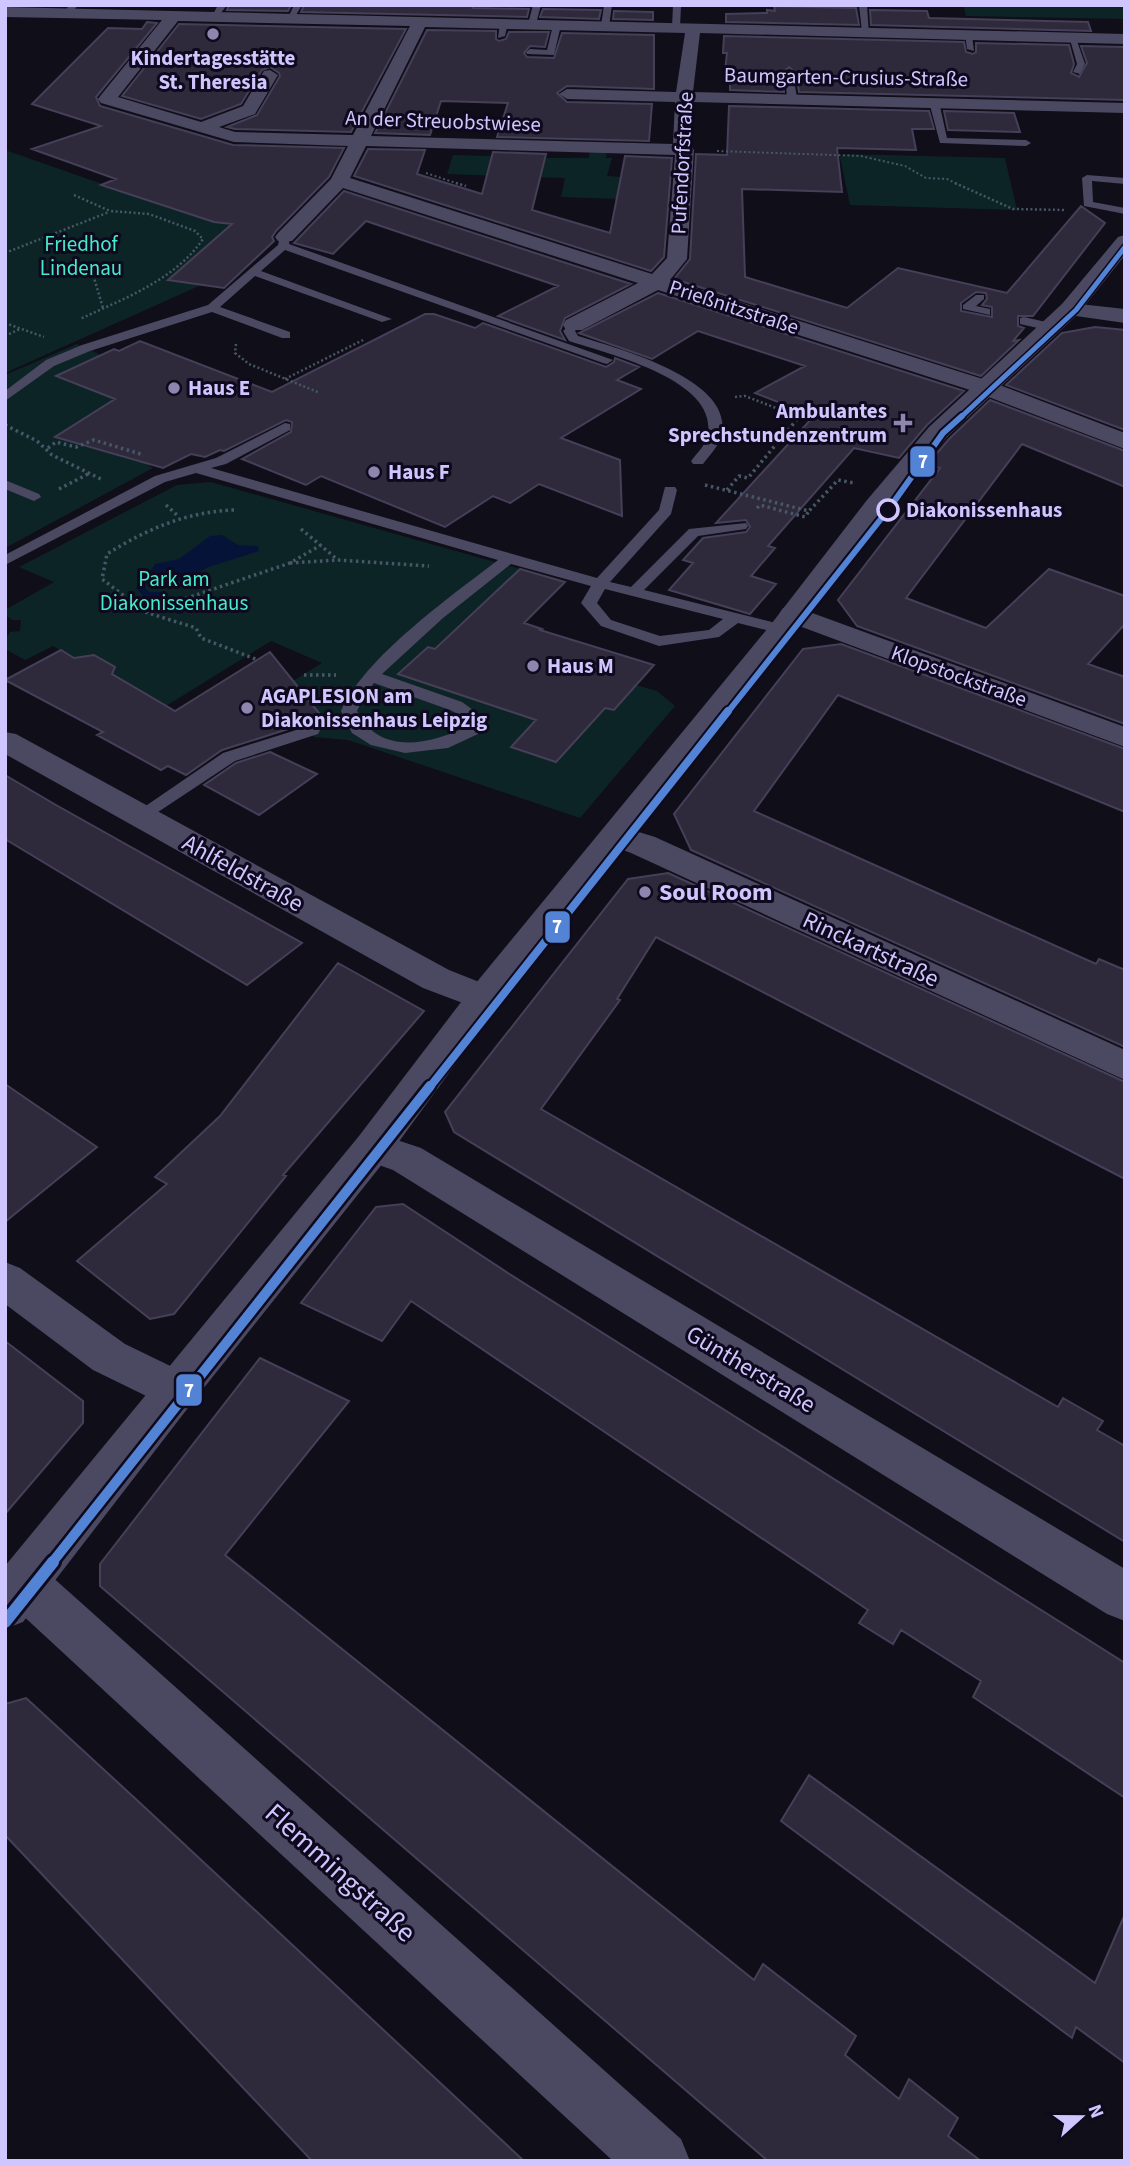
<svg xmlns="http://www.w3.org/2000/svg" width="1130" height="2166" viewBox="0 0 1130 2166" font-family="'Source Sans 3',sans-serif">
	<rect width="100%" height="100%" fill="#100e18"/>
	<path fill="#0d2426" d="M963 5H1125V19L966 16Z
		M5 150 188 214 263 234 201 285 5 373Z
		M590 151H607L606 158H612L607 176 622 177 620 199 561 197 565 178 447 174 453 155 492 156 491 162 545 158H589Z
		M844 154 1005 158 1017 210 850 205 840 157Z
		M77 344 101 355 79 385 164 419 148 465 153 468 5 548V375Z
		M211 482 520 569 435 649 428 647 398 674 481 699C499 720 537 701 560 694L511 747 557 762 605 708 614 710 636 685 657 691 675 706 580 818 348 740 314 737 293 681 322 663 271 641 166 706 112 674 115 667 94 655 74 658 53 646 25 660 5 649V640L10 632 20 631 21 620H12L5 615V610L54 582 19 567 177 485Z"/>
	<path fill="#051339" d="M222 535 238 545 258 546 259 551 209 567 178 582H170L164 576 148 575 155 564 179 559 210 536Z"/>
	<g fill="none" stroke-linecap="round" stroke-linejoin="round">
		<path fill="#051339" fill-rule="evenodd" d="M148 572 152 575 145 588 149 592H160L183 610V614H177L155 597H144L136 588 145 573Z"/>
	</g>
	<path fill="#2e2a3c" stroke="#453f58" stroke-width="2" fill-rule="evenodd" d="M229 5H291L288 11 227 10Z
		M304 5H474L473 8 529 9 527 17 301 12Z
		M774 6 856 8 859 25 726 22V14L767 13V10L775 11Z
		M543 9 601 10 599 19 540 17Z
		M870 10 927 11 929 18 1088 22 1091 31 871 25Z
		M614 11 653 12V20L613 19Z
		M147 22 157 23 96 97 100 106 233 145 344 148 329 177 276 231 272 237 274 241 224 288 168 280 232 224 214 222 101 185 116 179 32 149 101 126 32 104 108 28 142 29Z
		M179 24 406 29 351 132 235 129 227 127 257 115 280 76 279 73 270 67 262 70 241 104 201 119 122 96Z
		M427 30 496 31V39L499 41 506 39 509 32H549L545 47 530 46 524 53 527 57 554 58 562 33 654 35V89L567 86 557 93 567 102 652 104 649 141 497 137 508 103 441 101 430 135 375 133Z
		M724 36 964 42 966 52 973 54 976 52V43L1069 45 1074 64 1071 73 1079 77 1087 63 1081 46 1125 47V100L799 92 796 73 789 67 782 73 784 92 730 90V79H724L727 53H723Z
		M729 106 929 111 934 129H912L916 150 837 148 842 192 742 189 745 277 847 308 898 268 1007 293 1081 206 1105 223 1033 316H1018V326L1024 328 1013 341 1019 340 981 376 674 279 690 259 696 154 727 155ZM976 292 986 293 987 299 982 305 992 307V317L961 311V303Z
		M944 111 1014 113 1020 132 948 130Z
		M368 149 425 150 417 174 482 194 493 152 546 154 532 210 610 233 625 156 672 158 664 257 651 271 354 176Z
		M344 191 631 284 565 318 560 331 565 340 498 316 558 286 366 221 333 254 294 243Z
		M658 293 964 391 927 425 899 458 854 448 768 546 775 548 751 576 776 584 750 614 669 590 693 563 683 560 703 538 746 532 750 527 746 520 716 523 814 416 755 393 805 366 698 331 652 359 579 333Z
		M425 314H434L475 328 483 323 606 367 614 362 615 358 639 367 617 380 641 389 561 438 620 460 622 516 539 484 510 503 493 496 445 527 321 476 306 485 242 459 291 432 292 422 286 420 224 451 220 450 205 457 191 454 163 468 55 437 115 399 56 376 114 349 119 351 140 341 272 392Z
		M1095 327 1125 330V430L1006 385 1062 333Z
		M990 400 1125 451V487L1022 444 906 598 986 628 1049 569 1125 596V624L1088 664 1125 677V724L857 626 838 600 940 468 927 465 949 439Z
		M520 569 565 582 524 623 542 629 540 630 654 665 614 710 605 708 556 762 511 747 536 720 398 674 428 647 435 649Z
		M841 644 1125 749V812L838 695 754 811 1096 964 1099 959 1125 970V1047L691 850 674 814 803 649Z
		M61 650 74 658 94 655 115 667 112 674 175 711 270 652 323 718 222 750 186 775 168 766 161 770 97 735 103 732 5 680Z
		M270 752 317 774 259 815 204 785 236 763Z
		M5 775 56 805 302 943 247 985 5 839Z
		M668 873 1125 1082V1179L656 937 617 999 620 1000 541 1109 1058 1407 1063 1398 1103 1421 1097 1430 1125 1446V1542L454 1132 445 1112 628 879Z
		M338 963 424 1011 283 1175 286 1176 174 1314 150 1319 77 1261 167 1184 155 1177 220 1116Z
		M5 1084 97 1147 5 1222Z
		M403 1204 508 1273 1125 1663V1798L973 1697 981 1681 901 1630 893 1644 859 1623 868 1610 411 1301 382 1341 301 1303 376 1207Z
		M5 1341 83 1401V1423L5 1514Z
		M260 1358 349 1401 225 1555 754 1980 763 1964 856 2036 845 2055 899 2099 909 2079 958 2118 948 2136 981 2161H768L100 1586V1564Z
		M26 1698 139 1802 524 2161H312L5 1835V1704Z
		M809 1775 1095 1983 1125 1914V2063L1076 2027 1072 2038 781 1821Z"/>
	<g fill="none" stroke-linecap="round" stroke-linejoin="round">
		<path stroke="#475767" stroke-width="2" stroke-dasharray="2 2.5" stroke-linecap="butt" d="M717 151 861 156 905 166 926 178 947 179 959 185
			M426 173 462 185"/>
		<path stroke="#475767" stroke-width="2.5" stroke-dasharray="2 2.5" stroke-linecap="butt" d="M456 183 466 186
			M955 183 1013 209 1065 210
			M74 195 110 211 149 214 195 231 203 239C175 280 123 299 80 319
			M5 253 109 212
			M92 271 103 308
			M5 323 44 337
			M5 336 20 329
			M236 344 235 353 249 364 320 393
			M285 379 363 340
			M735 397 745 396 799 417H805L826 406 872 413"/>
		<path stroke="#475767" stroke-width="3.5" stroke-dasharray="2.5 3.5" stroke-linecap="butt" d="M796 416H807
			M5 425 37 441 52 455 101 479
			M48 448 56 442 76 447 94 440 144 455
			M705 485 809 511 838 480 854 483
			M59 489 88 474
			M727 490 739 476 748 478 799 417
			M166 505 178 516
			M757 508 760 505 805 517 809 511
			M234 510C186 512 147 529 107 554L102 579 145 612 196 628 201 638 258 660
			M301 529 338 560
			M290 563 338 560 429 566
			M146 612 290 563 321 545
			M304 675H336"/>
		<path fill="#4b4862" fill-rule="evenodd" d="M69 5H78L69 16H63Z
			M218 5H227L217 18H211Z
			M294 5H302L293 20H287Z
			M533 5H541L536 24 532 27 528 24Z
			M604 5H612L609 26 605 29 601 26Z
			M673 5 681 6 680 27 676 30 672 27Z
			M859 5H867L869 34 862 32Z
			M504 20 508 23 505 36 498 38 500 23Z
			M557 22 561 25 554 55 527 54 526 52 530 49 547 50 553 25Z
			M965 33 972 35 974 51 967 49Z
			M1069 36 1076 38 1085 64 1080 74 1073 72 1077 64Z
			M789 70 793 73 797 98 792 101 787 98 785 73Z
			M934 99 939 102 947 138 1026 140 1031 143 1026 146 940 143 929 102Z
			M1087 175 1125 178V184L1092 181 1093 202 1125 208V214L1084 206 1082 178Z
			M285 234 290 237 289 244 613 360 607 364 603 363 285 250 261 271 392 319 382 322 255 276 220 307 290 332V338H282L212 312 90 351 54 366 5 401V391L46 360 82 345 208 305 278 245 280 237Z
			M976 295H984V299L976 306 990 309V315L963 309V305Z
			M1024 317 1055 324 1057 327 1051 331 1020 324V318Z
			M574 321 580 325 575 331 578 336C615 348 738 379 721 437 718 447 709 456 703 464H693L691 461C697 453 707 444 708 433 716 379 608 354 569 341L563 331Z
			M285 423 290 424V430L226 464 211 468 597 578 659 510 665 487H675L677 490 671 514 610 582 631 587 689 529 746 523 748 526 746 529 698 536 644 590 788 626 790 629 782 634 738 623 719 637 659 646 601 626 581 603 591 586 511 564 443 618 382 674 462 702 480 715 478 734 448 748 405 753 371 745 352 733 341 711C365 657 450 597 498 560L196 473 165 482 5 565V555L155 476 216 458ZM605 589 723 619 709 630 660 636 611 620 597 603ZM374 683 450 710 464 717V728C427 745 379 755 357 711L365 694Z
			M5 480 39 494 41 497 34 501 5 489Z
			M312 725 318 726 320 730 318 734 235 761 146 820 140 822 131 816 223 753Z"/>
		<path fill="#4b4862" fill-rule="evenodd" d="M5 7 1125 34V44L700 33 693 92 1125 103V113L692 102 691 146 694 150 687 259 670 280 989 381 1125 433V449L973 391 658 290 582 330H566L563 325 566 320 638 283 343 188 292 241H278L275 237 278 233 331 179 348 146 234 142 101 103 98 99 101 95 162 20 5 17ZM178 21 410 26 353 135 235 132 219 127 255 114 278 75 270 70 264 71 243 106 201 122 118 97ZM425 27 685 33 676 92 567 89 559 94 567 99 675 102 673 144 371 136ZM366 146 675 155 667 258 652 274 350 178Z
			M1070 303 1125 309V323L1062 314 1059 309 1062 304Z
			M793 606 1125 727V747L783 620 779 614 783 608Z
			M5 732 16 734 449 970 497 989 502 998 497 1007 484 1011 423 988 5 754Z
			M616 825 655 837 1125 1050V1080L631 853 604 843 599 836 604 829Z
			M373 1132 421 1148 1125 1569V1621L1107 1614 393 1170 359 1158 353 1147 359 1136Z
			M5 1262 20 1268 125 1344 191 1376 198 1390 191 1404 175 1410 93 1370 5 1304Z
			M23 1559 40 1566 681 2139 690 2161H613L6 1600 5 1567Z"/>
		<path fill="#4b4862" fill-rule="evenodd" d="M1125 235V255L1078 314 947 437 885 512 792 635 497 1007 387 1158 191 1404 23 1622 5 1629V1566L359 1136 471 989 772 623 867 500 929 427 1062 304 1118 237Z"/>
		<g stroke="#0e091d" stroke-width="8">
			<path id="tram-1-far4" d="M960 418 1076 310 1125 247"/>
		</g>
		<g stroke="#0e091d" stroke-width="10">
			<path id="tram-1-far3" d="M727 713 888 510 943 433 962 416"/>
		</g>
		<g stroke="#0e091d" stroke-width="12">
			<path id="tram-1-far2" d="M429 1088 728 711"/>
		</g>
		<g stroke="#0e091d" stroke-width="15">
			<path id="tram-1-far1" d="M51 1564 430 1086"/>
		</g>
		<g stroke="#0e091d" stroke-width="18">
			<path id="tram-1" d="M5 1622 53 1562"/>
		</g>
		<use href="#tram-1-far4" stroke="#5283d4" stroke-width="5"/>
		<use href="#tram-1-far3" stroke="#5283d4" stroke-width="6"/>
		<use href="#tram-1-far2" stroke="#5283d4" stroke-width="8"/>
		<use href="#tram-1-far1" stroke="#5283d4" stroke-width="10"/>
		<use href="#tram-1" stroke="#5283d4" stroke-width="12"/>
	</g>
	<g fill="#8d86ae" stroke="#0e091d" stroke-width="2.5">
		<circle cx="213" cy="34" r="7"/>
		<circle cx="174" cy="388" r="7"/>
		<path d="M899.5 412.5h7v7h7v7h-7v7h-7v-7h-7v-7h7z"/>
		<circle cx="374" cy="472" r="7"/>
		<circle cx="533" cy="666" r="7"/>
		<circle cx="247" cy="708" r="7"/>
		<circle cx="645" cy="892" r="7"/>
	</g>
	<circle fill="#0e091d" stroke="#d0c6ff" stroke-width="3.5" cx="888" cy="510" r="10"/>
	<g text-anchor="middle" stroke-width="6" stroke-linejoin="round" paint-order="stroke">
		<g font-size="21" font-weight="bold" fill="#d0c6ff" stroke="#0e091d" text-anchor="start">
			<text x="213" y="65" text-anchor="middle">Kindertagesstätte<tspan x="213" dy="24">St. Theresia</tspan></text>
			<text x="188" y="395">Haus E</text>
			<text x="887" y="418" text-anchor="end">Ambulantes<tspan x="887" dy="24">Sprechstundenzentrum</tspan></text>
			<text x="388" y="479">Haus F</text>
			<text x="547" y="673">Haus M</text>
			<text x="261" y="703">AGAPLESION am<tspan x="261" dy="24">Diakonissenhaus Leipzig</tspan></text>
		</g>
		<g font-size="21" fill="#d0c6ff" stroke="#0e091d">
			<text transform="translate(846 77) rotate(1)" y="7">Baumgarten-Crusius-Straße</text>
			<text transform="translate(443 121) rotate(2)" y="7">An der Streuobstwiese</text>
			<text transform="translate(682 163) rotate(-87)" y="7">Pufendorfstraße</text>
			<text transform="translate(734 307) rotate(18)" y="7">Prießnitzstraße</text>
			<text transform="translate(959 676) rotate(20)" y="7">Klopstockstraße</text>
		</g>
		<g font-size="21" fill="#46eacc" stroke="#0e091d">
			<text x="81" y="251">Friedhof<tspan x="81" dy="24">Lindenau</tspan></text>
			<text x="174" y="586">Park am<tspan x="174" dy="24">Diakonissenhaus</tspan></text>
		</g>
		<g font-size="21" font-weight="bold" fill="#d0c6ff" stroke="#0e091d" text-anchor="start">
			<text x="906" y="517">Diakonissenhaus</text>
		</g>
		<g font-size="24" fill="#d0c6ff" stroke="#0e091d">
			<text transform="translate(243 873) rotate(29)" y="8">Ahlfeldstraße</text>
			<text transform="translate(871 949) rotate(25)" y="8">Rinckartstraße</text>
			<text transform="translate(751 1369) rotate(31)" y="8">Güntherstraße</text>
		</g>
		<g font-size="24" font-weight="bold" fill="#d0c6ff" stroke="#0e091d" text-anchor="start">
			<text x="659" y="900">Soul Room</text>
		</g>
		<g font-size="28" fill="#d0c6ff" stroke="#0e091d">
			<text transform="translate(341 1872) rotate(42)" y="10">Flemmingstraße</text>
		</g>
	</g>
	<g stroke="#0e091d" stroke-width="2.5">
		<rect x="909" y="445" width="27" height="33" rx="7" fill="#5283d4"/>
		<rect x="544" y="910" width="27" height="34" rx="7" fill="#5283d4"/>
		<rect x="175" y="1373" width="28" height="34" rx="7" fill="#5283d4"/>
	</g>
	<g font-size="19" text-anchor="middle" font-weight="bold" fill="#fff">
		<text x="923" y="468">7</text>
		<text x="557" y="933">7</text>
		<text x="189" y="1397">7</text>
	</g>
	<rect width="1130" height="2166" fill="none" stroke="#d0c6ff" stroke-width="14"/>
	<g transform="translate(1081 2117) rotate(69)" stroke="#0e091d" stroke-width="5" paint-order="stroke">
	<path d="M0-5L12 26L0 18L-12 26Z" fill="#d0c6ff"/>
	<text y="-10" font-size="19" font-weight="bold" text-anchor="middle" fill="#d0c6ff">N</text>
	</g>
</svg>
